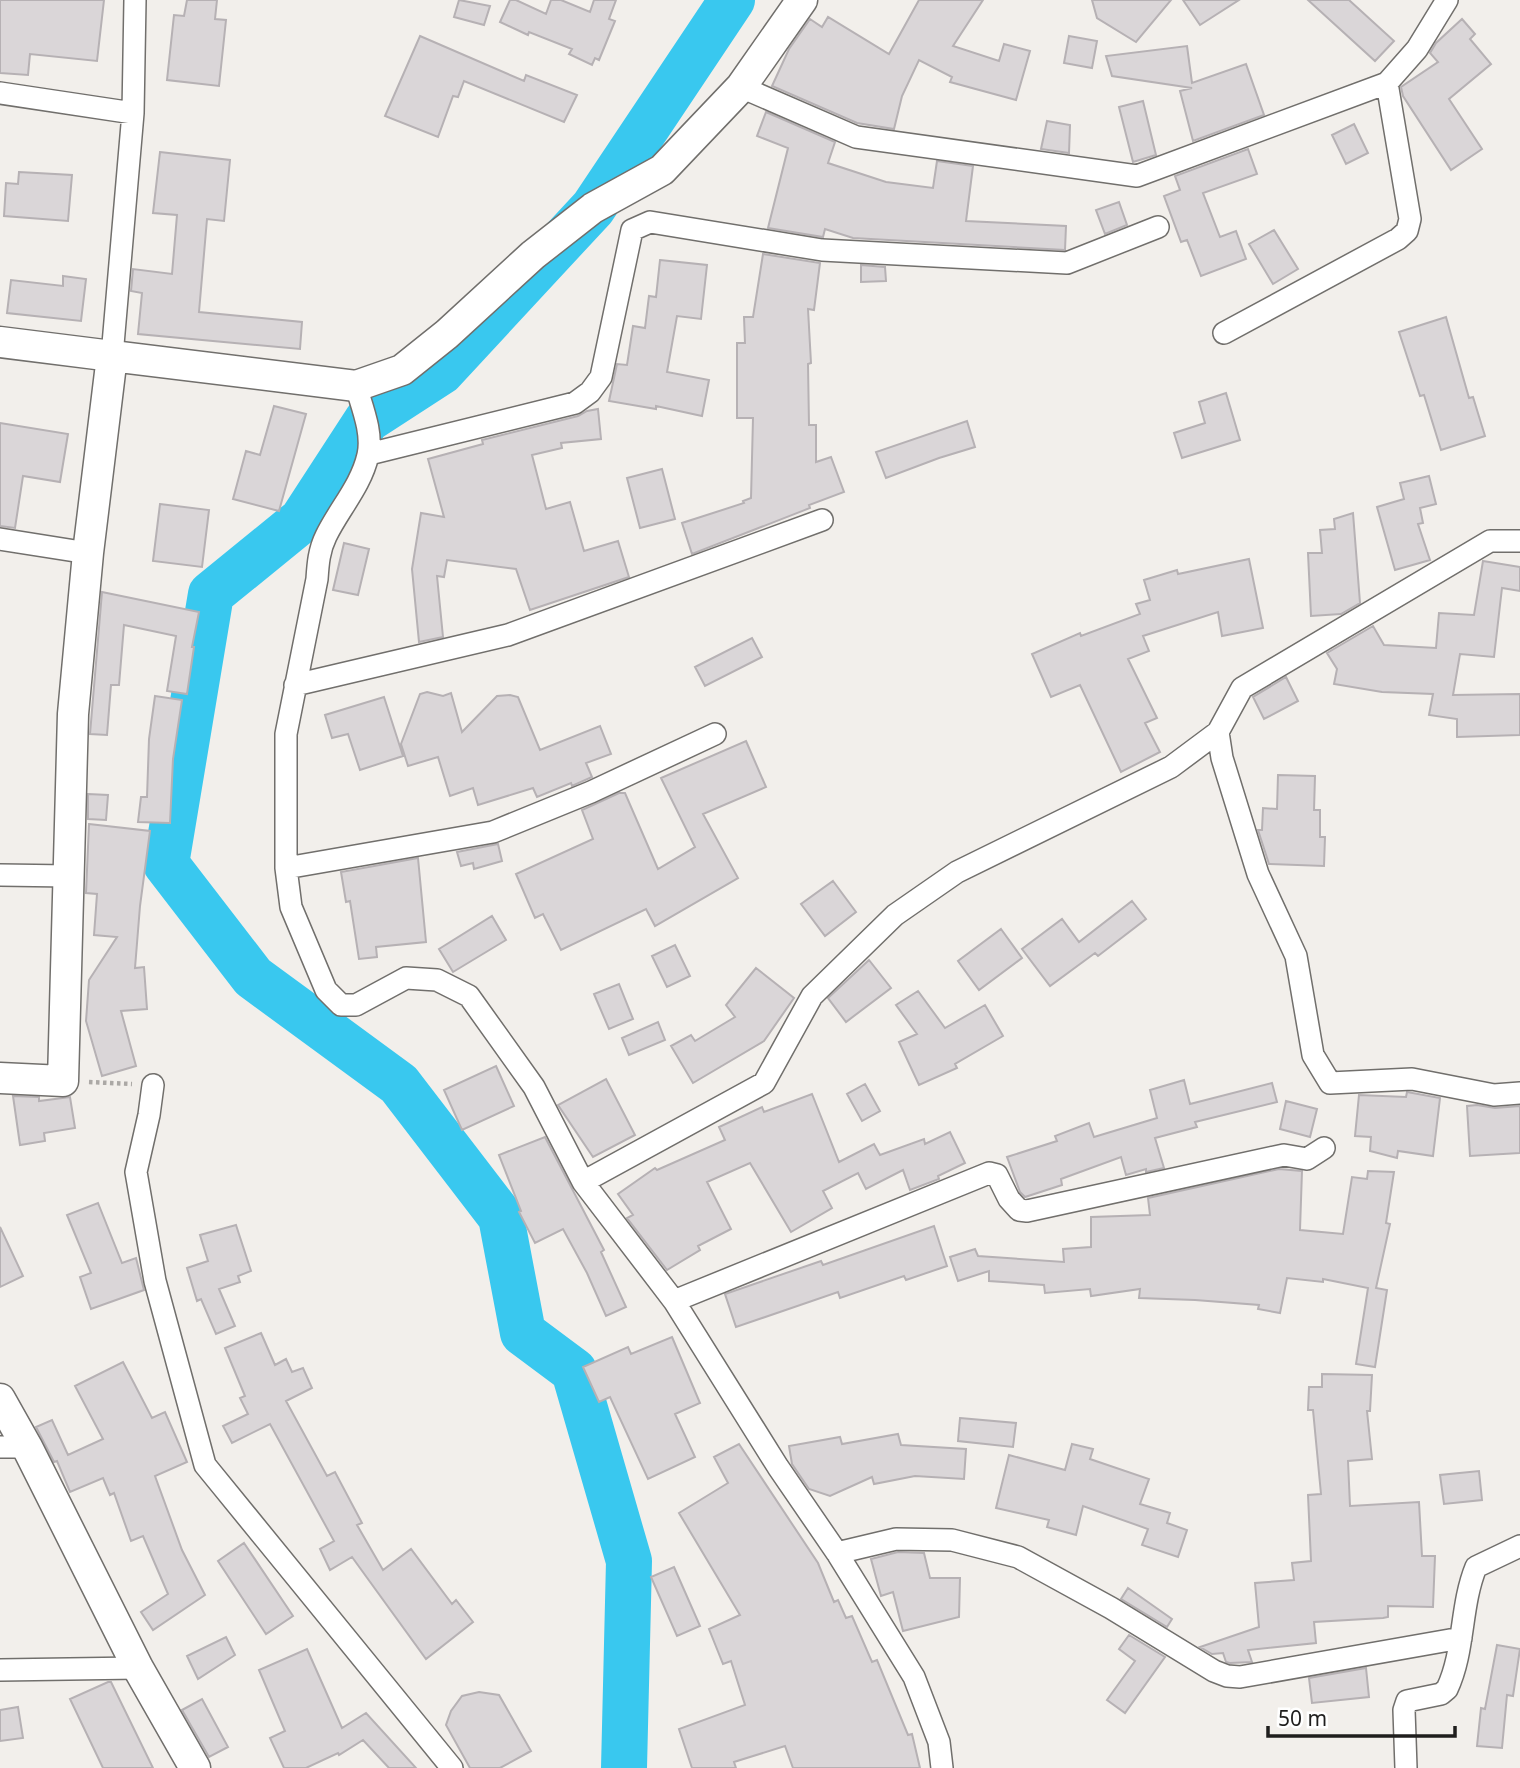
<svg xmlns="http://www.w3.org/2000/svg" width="1520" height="1768" viewBox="0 0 1520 1768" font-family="'Noto Sans',sans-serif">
	<rect width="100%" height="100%" fill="#f2efeb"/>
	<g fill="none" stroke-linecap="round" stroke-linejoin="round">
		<path stroke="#39c8ef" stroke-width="46" d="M624 1768 629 1561 574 1371 523 1333 501 1217 399 1084 253 977 166 864 211 594 302 520 367 420 441 372 593 208 732 0"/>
	</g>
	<path fill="#dad6d8" stroke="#b6b1b4" stroke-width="2" d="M0 0H104L97 61 30 54 28 75 0 73Z
		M187 0H217L215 19 226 20 219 86 167 80 174 15 184 16Z
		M459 0 490 6 484 25 454 17Z
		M510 0H516L546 14 551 0H561L590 12 594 0H616L609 19 615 21 599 60 595 58 592 65 569 54 572 49 529 32 528 35 500 22Z
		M919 0H983L953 46 999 61 1004 44 1030 51 1016 100 950 82 952 77 919 60 902 96 894 129 857 123 772 86 789 49 810 19 822 27 828 17 889 54Z
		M1092 0H1171L1136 42 1097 18Z
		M1183 0H1239L1200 25Z
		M1308 0H1349L1394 41 1375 61Z
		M1462 19 1475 34 1470 39 1491 64 1449 99 1482 149 1451 170 1403 96 1401 87 1438 62 1430 53 1436 43Z
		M420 36 524 81 526 75 577 95 564 122 464 81 458 97 453 96 438 137 385 116Z
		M1069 36 1097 41 1092 68 1064 63Z
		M1187 46 1192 83 1246 64 1264 115 1193 141 1180 91 1192 88 1112 76 1106 56Z
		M1143 101 1156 155 1133 162 1119 107Z
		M766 112 835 142 828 163 886 182 933 188 937 161 973 166 966 221 1066 226 1065 250 853 238 825 229 823 237 768 228 788 148 757 136Z
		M1047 121 1070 125 1069 153 1041 149Z
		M1354 124 1368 153 1346 164 1332 135Z
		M1248 149 1257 174 1203 193 1220 237 1236 231 1246 259 1201 276 1187 240 1181 242 1164 196 1180 190 1175 176Z
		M160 152 230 160 224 221 207 219 199 312 302 322 300 349 138 334 142 293 131 291 133 269 172 274 177 215 153 213Z
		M19 172 72 175 68 221 4 216 6 183 18 184Z
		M1119 202 1127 225 1105 234 1096 210Z
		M1274 230 1298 269 1273 284 1249 244Z
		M763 254 820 263 814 310 808 309 811 363 808 364 809 425H816V462L831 457 844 492 809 505 810 508 692 554 682 523 744 503 743 501 751 498 753 418H737V343H745L744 317H753Z
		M660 260 707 265 701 319 677 316 667 372 709 380 702 416 656 406V409L609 401 617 364 627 365 633 326 645 328 649 296 656 297Z
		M861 265 885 267 886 281 861 282Z
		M63 276 86 279 81 321 7 313 11 280 63 286Z
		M1446 317 1469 398 1473 397 1485 436 1441 450 1424 395 1420 396 1399 332Z
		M1226 393 1240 440 1182 458 1174 433 1205 423 1199 402Z
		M274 406 306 414 279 511 233 499 246 451 260 455Z
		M598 409 601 439 561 443 562 448 532 455 546 509 570 502 584 551 618 541 629 577 530 610 516 569 447 560 444 577 437 576 443 637 419 642 412 569 421 513 444 517 428 459 483 444 482 440 578 416 587 411Z
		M967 421 975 447 939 458 886 478 876 452Z
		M0 423 68 434 60 482 23 476 15 528 0 526Z
		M662 469 675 519 640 528 627 478Z
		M1429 476 1436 504 1420 508 1423 523 1418 524 1430 560 1395 570 1377 507 1404 499 1400 483Z
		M160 504 209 510 202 567 153 561Z
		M1353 513 1360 603 1341 614 1311 616 1308 553H1322L1320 530 1335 529 1334 519Z
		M344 543 369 549 358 595 333 590Z
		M1249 559 1263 628 1222 636 1218 612 1143 636 1149 651 1128 659 1157 718 1145 723 1160 752 1121 772 1080 685 1051 697 1032 654 1080 633 1081 636 1140 614 1136 604 1150 600 1144 580 1177 570 1178 574Z
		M1483 561 1520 567V591L1502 588 1494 657 1460 654 1453 695 1520 694V735L1457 737V719L1429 715 1433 694 1382 692 1334 684 1337 669 1327 653 1373 626 1384 645 1436 648 1439 613 1474 615Z
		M102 592 199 612 192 647H194L187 694 167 691 176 636 124 625 119 685H111L107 735 90 734Z
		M752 638 762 657 705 686 695 667Z
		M1286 677 1298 701 1264 719 1253 697Z
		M427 692 443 696 451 693 462 732 497 696 510 695 518 697 540 750 600 726 611 754 586 763 592 777 572 786 571 783 537 797 533 788 478 805 473 788 450 796 438 757 408 766 401 744 420 694Z
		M155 696 182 700 173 759 170 823 138 822 141 797H147L149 739Z
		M384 697 403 756 360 770 348 734 332 738 325 715Z
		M746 741 766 787 703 814 738 878 655 926 646 909 561 950 543 914 535 918 516 874 593 839 582 810 619 793H625L658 869 695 847 661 778Z
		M1278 775 1315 776 1314 810H1320V837H1325L1324 866 1269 864 1258 830H1262L1263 808 1277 809Z
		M88 794 108 795 106 820 88 819Z
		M89 824 150 831 140 906 135 968 144 967 147 1009 121 1011 136 1066 102 1076 86 1021 89 980 117 937 94 935 97 894 86 893Z
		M498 844 502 861 474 869 473 863 461 866 457 852Z
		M418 858 426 942 376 947 377 957 359 959 350 901 346 902 341 872Z
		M833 881 856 912 825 936 801 904Z
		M1132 901 1146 919 1098 956 1095 953 1050 986 1022 949 1062 919 1079 942Z
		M492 916 506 940 453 972 439 949Z
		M1001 929 1022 958 979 990 958 961Z
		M675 945 690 976 667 987 652 956Z
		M869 960 891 988 846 1022 828 998Z
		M756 968 794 998 764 1041 693 1083 671 1046 691 1035 695 1041 735 1017 726 1005Z
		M619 984 633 1019 609 1029 594 994Z
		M918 991 945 1028 985 1005 1003 1036 955 1064 957 1068 919 1085 899 1042 917 1034 896 1005Z
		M658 1022 665 1040 629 1055 622 1038Z
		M496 1066 514 1106 462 1130 444 1090Z
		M606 1079 635 1135 593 1157 558 1105Z
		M1184 1080 1190 1104 1272 1083 1277 1102 1195 1122 1197 1127 1155 1138 1164 1168 1146 1172V1169L1126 1175 1121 1157 1061 1179 1062 1185 1025 1197 1020 1192 1007 1157 1057 1141 1055 1136 1089 1123 1094 1137 1157 1118 1150 1090Z
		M865 1084 880 1111 862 1121 847 1094Z
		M1407 1092 1440 1098 1433 1156 1398 1151 1397 1158 1370 1151 1371 1137 1355 1136 1359 1095 1406 1097Z
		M812 1094 839 1162 874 1144 880 1155 924 1139 925 1144 950 1132 965 1163 938 1176 939 1179 910 1190 903 1170 866 1189 858 1173 823 1191 832 1208 791 1232 750 1163 707 1182 731 1229 698 1246 700 1250 667 1270 627 1218 633 1215 618 1194 655 1168 657 1170 725 1140 719 1127 762 1107 764 1112Z
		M13 1096 39 1097V1101L70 1097 75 1128 44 1133 45 1141 20 1145Z
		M1286 1101 1317 1109 1310 1137 1280 1129Z
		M1477 1105 1495 1108 1520 1106V1153L1470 1156 1467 1106Z
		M545 1137 604 1250 601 1252 626 1307 606 1316 587 1273 563 1229 535 1243 519 1212 521 1211 499 1155Z
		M1279 1169 1302 1171 1300 1230 1343 1234 1352 1177 1367 1179 1368 1171 1394 1172 1386 1223 1390 1224 1376 1288 1387 1290 1375 1367 1356 1364 1368 1288 1323 1279V1282L1287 1278 1280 1313 1258 1309 1259 1305 1195 1300 1139 1298 1140 1289 1091 1296 1090 1289 1045 1293 1044 1285 989 1281V1271L958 1281 950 1257 975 1249 978 1256 1064 1262 1063 1249 1091 1247V1217L1150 1215 1148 1198Z
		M98 1203 122 1263 136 1258 144 1290 91 1309 80 1277 91 1273 67 1215Z
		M236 1225 251 1271 238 1276 240 1282 219 1289 235 1326 216 1334 201 1299 197 1301 187 1268 208 1261 200 1235Z
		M934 1226 947 1266 906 1280 904 1276 840 1298 838 1292 736 1327 725 1294 821 1261 823 1265Z
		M0 1227 23 1276 0 1287Z
		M261 1333 275 1365 286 1359 292 1372 303 1368 312 1388 286 1401 327 1476 335 1472 362 1523 357 1525 383 1570 411 1549 452 1604 456 1600 473 1622 426 1659 352 1557 330 1570 320 1549 334 1541 270 1424 232 1443 223 1426 248 1414 240 1398 245 1396 225 1348Z
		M672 1337 700 1403 675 1414 695 1457 648 1479 610 1397 599 1402 583 1367 628 1347 631 1354Z
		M123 1362 152 1418 165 1412 187 1462 155 1476 182 1550 205 1595 153 1630 141 1612 168 1594 143 1536 131 1541 114 1493 110 1495 103 1478 70 1492 57 1461 54 1462 36 1427 52 1420 68 1455 103 1439 75 1386Z
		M1322 1374 1372 1375 1370 1411H1367L1372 1459 1348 1461 1350 1506 1419 1502 1422 1556H1435L1433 1607 1388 1606V1617L1383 1618 1314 1622 1316 1643 1248 1650 1252 1662 1230 1663 1226 1662 1223 1653 1212 1654 1200 1647 1259 1627 1255 1583 1294 1580 1292 1563 1311 1561 1308 1495 1321 1494 1313 1410H1308L1309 1387H1322Z
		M960 1418 1016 1423 1013 1447 958 1441Z
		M898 1434 901 1445 966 1449 964 1479 915 1476 874 1484 872 1477 830 1496 809 1489 792 1464 789 1446 840 1437 842 1444Z
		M739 1444 818 1563 834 1602 838 1600 846 1618 852 1616 872 1662 877 1660 908 1735 912 1734 920 1768H793L785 1746 734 1762 736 1768H692L679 1729 745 1705 731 1661 723 1664 709 1629 740 1615 679 1513 728 1483 714 1457Z
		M1072 1444 1093 1449 1090 1459 1149 1479 1140 1504 1170 1513 1167 1523 1187 1530 1178 1557 1142 1545 1148 1529 1083 1506 1076 1535 1047 1527 1049 1520 996 1508 1009 1455 1065 1470Z
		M1479 1471 1482 1500 1444 1504 1440 1475Z
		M244 1543 293 1616 266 1634 218 1561Z
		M898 1552 924 1553 930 1578H960L959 1617 903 1631 893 1592 881 1596 871 1559Z
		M674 1567 700 1626 677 1636 651 1577Z
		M1128 1588 1172 1619 1167 1627 1121 1599Z
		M1129 1635 1165 1657 1125 1713 1107 1700 1135 1661 1119 1649Z
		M226 1637 235 1655 198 1679 187 1656Z
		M1497 1645 1520 1649 1513 1696 1507 1695 1502 1748 1477 1746 1481 1708 1485 1709Z
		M307 1649 342 1728 366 1713 416 1768H389L363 1740 339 1755 338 1753 306 1768H284L270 1738 285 1731 259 1670Z
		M1366 1668 1369 1697 1312 1703 1309 1678Z
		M108 1682H111L153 1768H103L70 1699Z
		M479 1692 499 1695 531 1751 500 1768H470L446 1725 451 1711 462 1696Z
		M202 1699 228 1747 209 1757 182 1710Z
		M18 1707 23 1738 0 1741V1710Z"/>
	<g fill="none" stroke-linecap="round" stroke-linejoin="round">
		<g stroke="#716f6c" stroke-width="24">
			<path id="street" d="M741 87 856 137 1137 176 1387 83 1417 49 1447 0
				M0 93 133 113
				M1224 333 1398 239 1407 231 1410 219 1387 83
				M112 356 133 113 135 0
				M356 386C362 407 373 433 368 455 361 486 339 509 326 536 319 550 318 564 317 579L286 734V868L291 907 326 990 341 1005H356L406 978 437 980 469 996 534 1087 583 1182 674 1301 778 1467 837 1553 914 1677 939 1742 942 1768
				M369 454 575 403 590 392 601 377 632 230 650 222 822 250 1067 263 1158 227
				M0 539 88 553
				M295 685 508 635 822 520
				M1218 732 1222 758 1258 874 1296 956 1313 1055 1330 1083 1412 1079 1494 1095 1520 1093
				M286 868 493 832 591 792 715 734
				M0 875 69 876
				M153 1085 149 1115 136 1172 155 1281 205 1465 452 1768
				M583 1182 764 1083 812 996 895 915 957 872 1171 767 1218 732 1242 688 1490 541H1520
				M674 1301 989 1173 997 1175 1009 1199 1019 1210 1027 1211 1284 1155 1307 1159 1324 1148
				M0 1447H27
				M837 1553 896 1539 952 1540 1018 1557 1111 1608 1214 1671 1227 1676 1240 1677 1461 1638
				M0 1670 138 1668
				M1406 1768 1404 1710 1407 1701 1441 1694 1447 1689C1465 1651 1460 1606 1476 1567L1520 1546"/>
		</g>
		<g stroke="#716f6c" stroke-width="33">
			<path id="secondary" d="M0 342 112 356
				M0 1078 63 1081 73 714 88 553 112 356 356 386 402 370 447 334 533 255 593 208 662 170 741 87 802 0
				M0 1399 27 1447 138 1668 195 1768"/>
		</g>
		<path stroke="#aba8a5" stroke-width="4.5" stroke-dasharray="3.5 3.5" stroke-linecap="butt" d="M89 1082 132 1084"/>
		<use href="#street" stroke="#fff" stroke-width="21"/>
		<use href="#secondary" stroke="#fff" stroke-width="30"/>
	</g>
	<path d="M1268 1726v10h187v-10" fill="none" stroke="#1f1e1d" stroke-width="3.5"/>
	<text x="1278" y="1726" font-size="21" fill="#1f1e1d" stroke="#ffffff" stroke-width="5" paint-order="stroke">50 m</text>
</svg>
